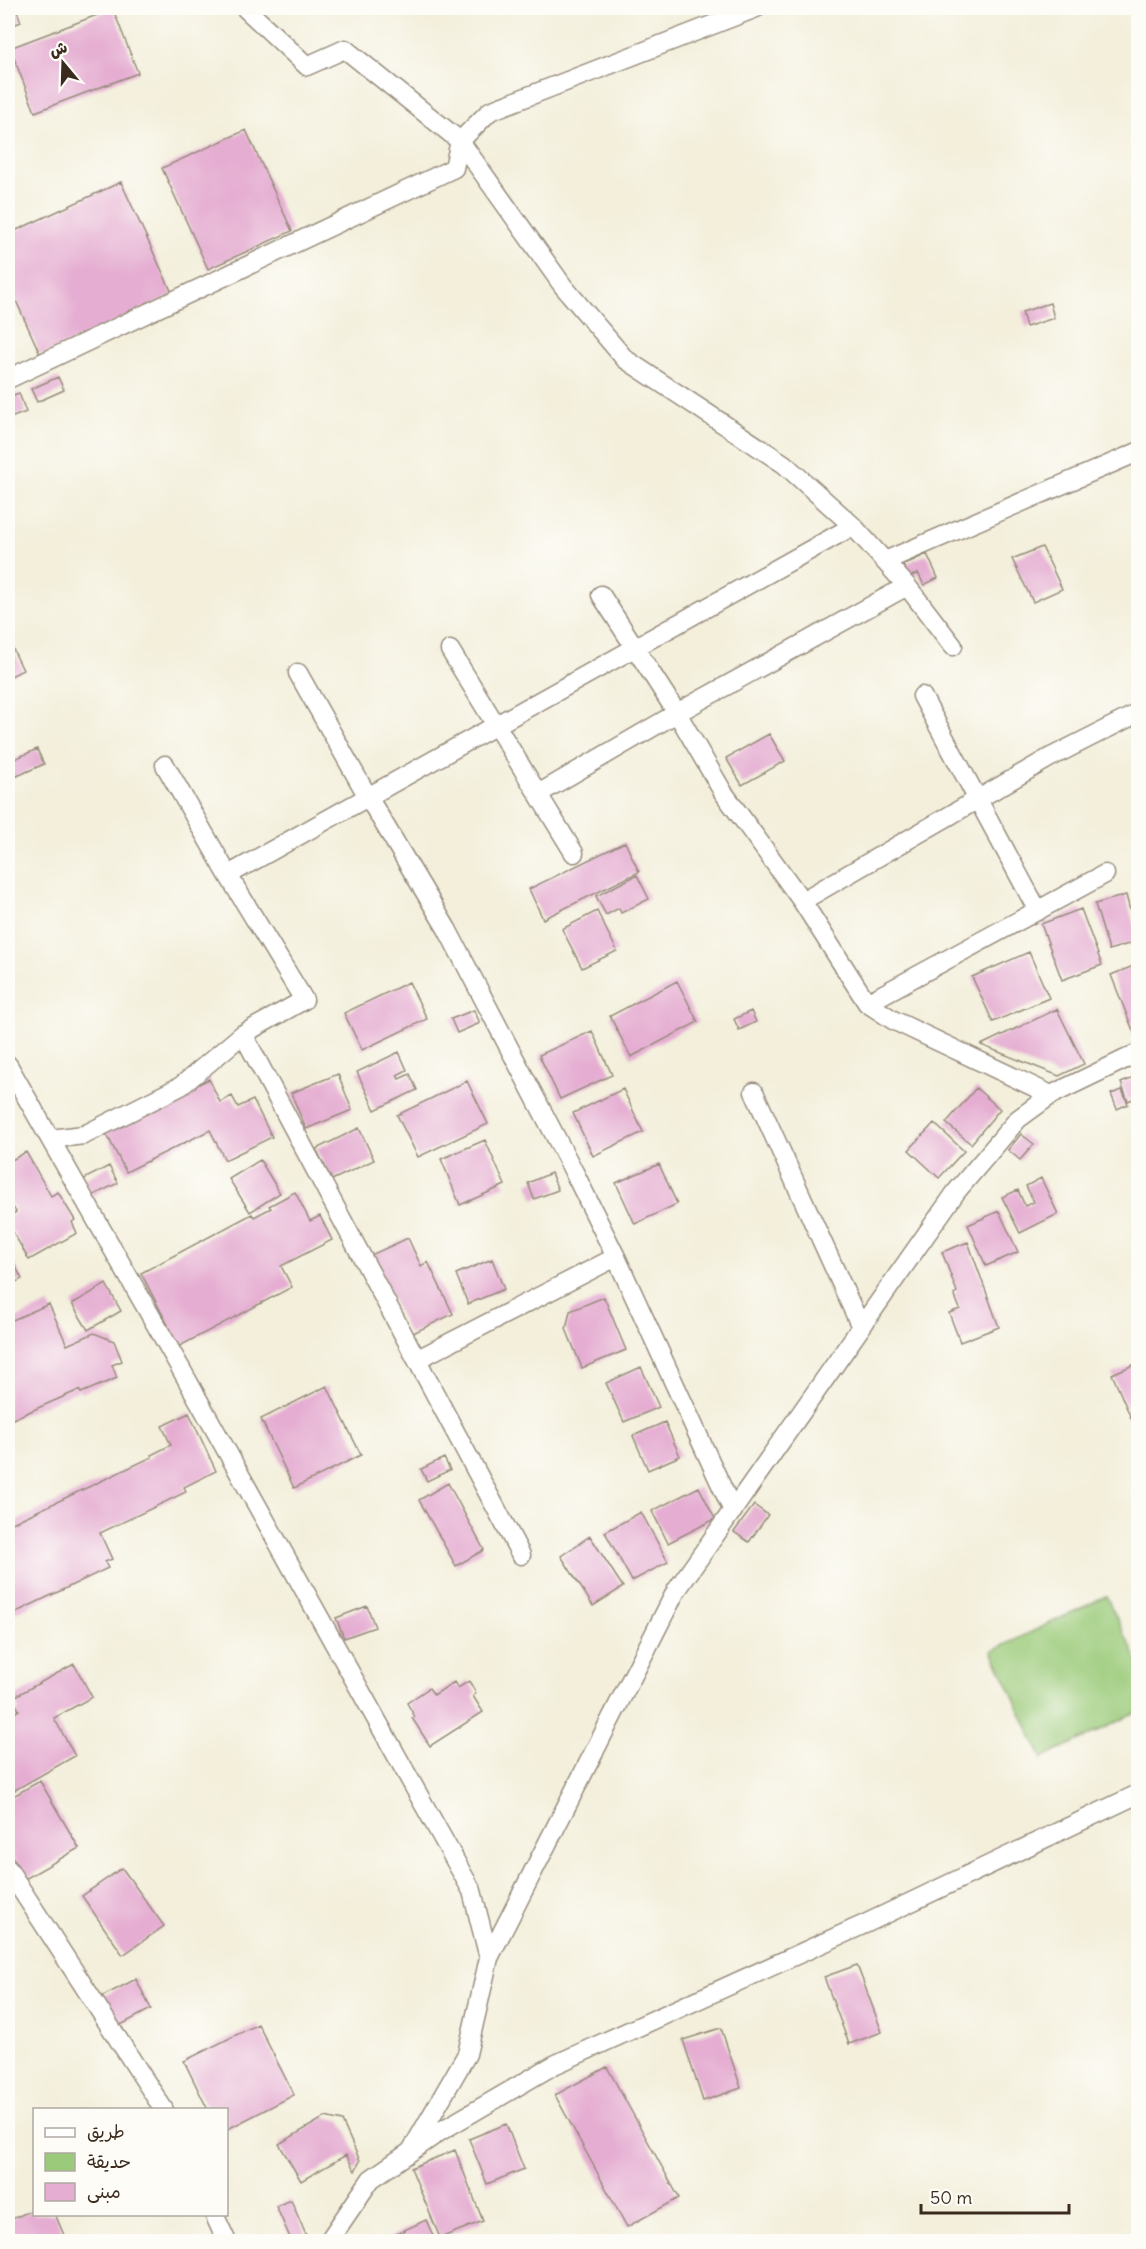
<svg xmlns="http://www.w3.org/2000/svg" width="1146" height="2249" viewBox="0 0 1146 2249" font-family="Delius,'Playpen Sans Arabic',sans-serif">
	<rect width="100%" height="100%" fill="#fdfcf7"/>
	<filter id="ink" filterUnits="userSpaceOnUse"><feTurbulence type="fractalNoise" baseFrequency=".0167" numOctaves="2"/><feDisplacementMap in="SourceGraphic" scale="12" xChannelSelector="R" yChannelSelector="G"/><feConvolveMatrix kernelMatrix="1 2 1 2 8 2 1 2 1" color-interpolation-filters="sRGB"/></filter>
	<filter id="wash" filterUnits="userSpaceOnUse"><feTurbulence type="fractalNoise" baseFrequency=".008" numOctaves="4" result="noise"/><feDisplacementMap in="SourceGraphic" scale="24" xChannelSelector="R" yChannelSelector="G"/><feGaussianBlur stdDeviation="1.35" result="paint"/><feColorMatrix in="noise" values="0 0 0 0 0 0 0 0 0 0 0 0 0 0 0 0 0 1.4 0 .05"/><feComposite in="paint" operator="in"/></filter>
	<g filter="url(#wash)">
		<rect width="100%" height="100%" fill="#f3efdb"/>
		<path fill="#9bcb7a" stroke="#6b7a4c" stroke-width="1.5" d="M1106 1596 1138 1662V1712L1042 1758 992 1651Z"/>
		<g id="blocks">
			<path fill="#e5add2" d="M8 8H16L21 22 8 27Z
				M113 9 138 73 35 112 10 48Z
				M246 130 292 231 208 269 162 168Z
				M121 182 173 295 41 356 8 283V234Z
				M1050 303 1054 318 1026 327 1022 312Z
				M58 377 64 390 37 402 31 389Z
				M19 393 26 412 8 419V397Z
				M1042 547 1062 589 1033 602 1012 559Z
				M927 554 938 578 924 585 918 573 909 577 903 565Z
				M8 639 23 670 11 676 8 668Z
				M769 734 785 761 742 785 726 758Z
				M37 749 44 764 8 780V762Z
				M625 842 639 872 543 919 529 889Z
				M637 875 649 899 621 913 619 908 606 915 596 896Z
				M1126 895 1138 941 1109 950 1095 904Z
				M1081 909 1102 965 1062 980 1041 924Z
				M597 911 617 951 582 968 562 929Z
				M1029 952 1049 998 993 1022 972 977Z
				M1138 964V1043L1111 975Z
				M677 981 698 1022 631 1057 610 1016Z
				M409 982 427 1019 362 1050 344 1013Z
				M1057 1009 1084 1064 1059 1076 981 1045Z
				M474 1010 480 1023 457 1033 451 1019Z
				M751 1011 756 1022 739 1030 734 1019Z
				M592 1031 612 1075 560 1099 539 1055Z
				M399 1052 407 1070 397 1075 399 1079 410 1074 417 1090 375 1110 357 1072Z
				M338 1074 352 1110 306 1129 291 1093Z
				M1136 1077 1138 1082V1097L1128 1101 1121 1083Z
				M209 1079 220 1102 232 1096 238 1107 253 1100 272 1137 225 1160 210 1130 126 1172 105 1131Z
				M467 1081 488 1124 418 1157 397 1115Z
				M976 1088 1000 1109 971 1144 946 1123Z
				M623 1089 643 1132 593 1156 573 1113Z
				M1122 1090 1128 1104 1117 1109 1111 1094Z
				M934 1123 964 1151 939 1178 909 1150Z
				M359 1128 374 1160 332 1180 316 1149Z
				M1021 1134 1034 1144 1020 1160 1008 1150Z
				M485 1140 505 1185 460 1205 441 1159Z
				M26 1152 51 1196 58 1192 75 1220 72 1222 77 1233 29 1260 8 1223V1217L16 1212 9 1201 8 1202V1162Z
				M260 1160 280 1193 250 1212 229 1179Z
				M659 1164 677 1204 635 1224 616 1183Z
				M109 1166 118 1183 92 1196 84 1179Z
				M551 1173 558 1190 534 1199 528 1183Z
				M1041 1178 1058 1214 1020 1233 1002 1197 1018 1190 1025 1206 1034 1202 1026 1186Z
				M295 1192 310 1221 320 1216 332 1240 281 1266 292 1287 176 1348 165 1327 168 1325 141 1273 252 1214 254 1217 271 1208 269 1206Z
				M999 1211 1018 1252 986 1266 968 1225Z
				M408 1238 421 1266 428 1262 453 1314 409 1335 371 1255Z
				M968 1242 999 1327 960 1342 949 1313 960 1309 954 1294 957 1292 942 1252Z
				M8 1251 22 1279 8 1286Z
				M492 1259 504 1289 468 1304 456 1274Z
				M106 1284 121 1311 88 1330 72 1304Z
				M604 1297 626 1350 582 1368 566 1329 570 1311Z
				M49 1304 67 1345 94 1333 114 1341 122 1361 112 1365 117 1378 81 1393 79 1390 8 1421V1322Z
				M1138 1363V1423L1134 1425 1112 1374Z
				M641 1367 659 1407 624 1422 606 1383Z
				M327 1386 361 1455 294 1488 261 1419Z
				M189 1413 216 1471 184 1487 186 1492 100 1533 112 1559 105 1562 108 1568 8 1616V1525L152 1457 151 1455 171 1445 162 1426Z
				M665 1422 680 1456 648 1470 633 1436Z
				M444 1458 450 1470 427 1481 421 1469Z
				M448 1483 484 1550 456 1566 419 1500Z
				M699 1487 715 1519 668 1543 652 1511Z
				M754 1505 768 1515 749 1542 734 1532Z
				M641 1512 668 1562 632 1581 605 1532Z
				M590 1536 623 1587 593 1606 561 1556Z
				M367 1606 375 1627 344 1638 336 1618Z
				M74 1664 92 1697 54 1718 75 1756 8 1794V1717L19 1710 12 1698Z
				M469 1681 476 1693 473 1696 483 1712 430 1746 412 1718 415 1717 407 1703 429 1688 434 1695 454 1682 458 1688Z
				M40 1781 79 1848 25 1879 8 1849V1799Z
				M122 1868 164 1926 123 1955 82 1896Z
				M857 1965 882 2032 849 2044 824 1977Z
				M136 1979 151 2009 117 2027 101 1997Z
				M258 2024 294 2095 226 2130V2110H208L184 2061Z
				M721 2028 741 2088 703 2101 683 2040Z
				M607 2067 679 2198 627 2227 555 2095Z
				M325 2117 342 2121 360 2161 355 2171 346 2155 301 2181 279 2144Z
				M506 2124 524 2169 487 2184 469 2139Z
				M455 2150 483 2221 440 2238 411 2168Z
				M291 2200 309 2242H292L276 2206Z
				M34 2209V2214H55L67 2242H8V2221Z
				M426 2220 436 2242H384L383 2240Z"/>
		</g>
	</g>
	<g filter="url(#ink)">
		<use href="#blocks" fill-opacity="0" stroke="#978c7c" stroke-width="1.5"/>
		<g fill="none" stroke-linecap="round" stroke-linejoin="round">
			<g stroke="#978c7c" stroke-width="21">
				<path id="street" d="M756 8 490 111 460 141 563 286 625 359 784 464 853 526 907 586 953 646
					M8 379 454 168 460 141 345 49 307 66 245 8
					M885 561 1138 452
					M601 595 677 713 723 792 802 901 867 1003 893 1020 1051 1095
					M450 650 538 794
					M298 673 368 797 447 929 574 1172 616 1257 733 1511
					M922 696 1038 911
					M574 853 538 794 677 713 907 586
					M228 875 853 526
					M802 901 1049 758 1138 713
					M867 1003 1105 874
					M243 1034 521 1555
					M8 1065 181 1369 472 1891 489 1958 467 2054 411 2151
					M754 1092 861 1327
					M50 1139 84 1135 181 1086 243 1034 304 1000 228 875 165 765
					M418 1359 616 1257
					M8 1869 164 2110
					M489 1958 676 1591 956 1192 1018 1119 1051 1095 1138 1053
					M214 2214 227 2242
					M328 2242 371 2179 439 2132 554 2065 867 1923 1138 1794"/>
			</g>
			<use href="#street" stroke="#fff" stroke-width="18"/>
		</g>
	</g>
	<rect width="1146" height="2249" fill="none" stroke="#fdfcf7" stroke-width="30"/>
	<rect x="33" y="2108" width="195" height="108" fill="#fdfcf7" stroke="#afa8a0" stroke-width="1.5"/>
	<rect x="45" y="2128" width="30" height="9" fill="#ffffff" stroke="#afa8a0" stroke-width="1.5"/>
	<text x="87" y="2138" font-size="18" fill="#3b2a1e">طريق</text>
	<rect x="45" y="2153" width="30" height="18" fill="#9bcb7a" stroke="#afa8a0" stroke-width="1.5"/>
	<text x="87" y="2168" font-size="18" fill="#3b2a1e">حديقة</text>
	<rect x="45" y="2183" width="30" height="18" fill="#e5add2" stroke="#afa8a0" stroke-width="1.5"/>
	<text x="87" y="2198" font-size="18" fill="#3b2a1e">مبنى</text>
	<g transform="translate(63 63) rotate(341)" stroke="#fdfcf7" stroke-width="4.5" paint-order="stroke">
	<path d="M0-4.5L10 22L0 15L-10 22Z" fill="#3b2a1e"/>
	<text y="-9" font-size="16" font-weight="bold" text-anchor="middle" fill="#3b2a1e">ش</text>
	</g>
	<path d="M921 2204v9h148v-9" fill="none" stroke="#3b2a1e" stroke-width="3"/>
	<text x="930" y="2204" font-size="18" fill="#3b2a1e" stroke="#fdfcf7" stroke-width="4.5" paint-order="stroke">50 m</text>
</svg>
